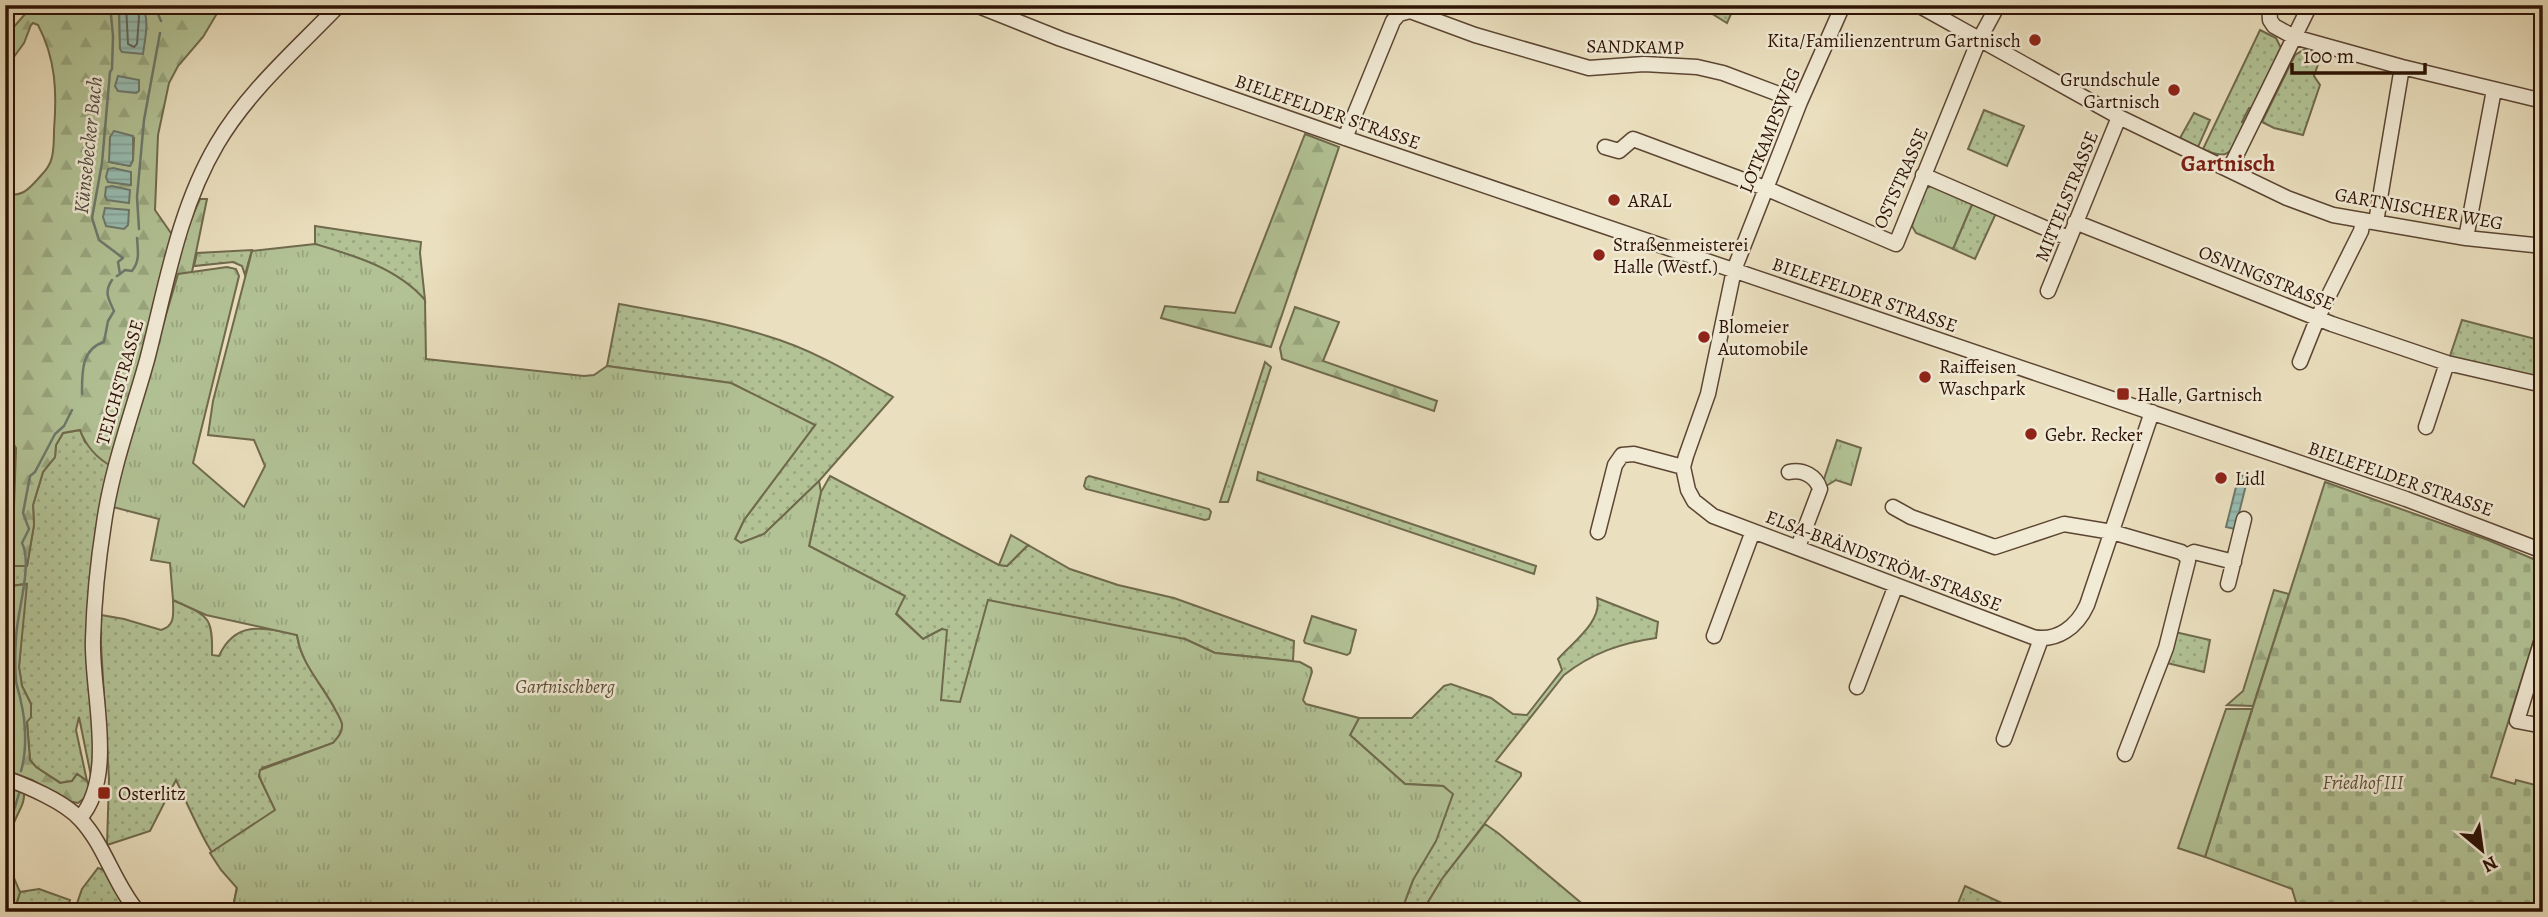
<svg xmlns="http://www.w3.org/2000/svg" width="2548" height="917" viewBox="0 0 2548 917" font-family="Alegreya,serif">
	<defs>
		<pattern id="grass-dots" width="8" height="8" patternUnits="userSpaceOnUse" patternTransform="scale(1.75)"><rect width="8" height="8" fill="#b2c295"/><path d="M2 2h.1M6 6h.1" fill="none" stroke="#99a67f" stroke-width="1.8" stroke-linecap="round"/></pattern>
		<pattern id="forest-firs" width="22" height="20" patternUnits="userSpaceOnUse" patternTransform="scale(1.75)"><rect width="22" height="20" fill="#b2c295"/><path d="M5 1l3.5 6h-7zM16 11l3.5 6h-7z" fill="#99a67f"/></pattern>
		<pattern id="cemetery-stones" width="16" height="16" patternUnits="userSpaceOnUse" patternTransform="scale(1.75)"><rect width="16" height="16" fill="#b2c295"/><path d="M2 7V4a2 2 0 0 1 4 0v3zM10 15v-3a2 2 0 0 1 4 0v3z" fill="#99a67f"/></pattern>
		<pattern id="park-tufts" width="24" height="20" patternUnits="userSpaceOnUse" patternTransform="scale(1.75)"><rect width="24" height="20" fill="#b2c295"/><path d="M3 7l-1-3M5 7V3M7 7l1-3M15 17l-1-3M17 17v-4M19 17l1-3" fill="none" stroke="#99a67f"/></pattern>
		<pattern id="water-rules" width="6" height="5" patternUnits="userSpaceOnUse" patternTransform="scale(1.75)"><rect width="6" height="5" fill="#98bdb2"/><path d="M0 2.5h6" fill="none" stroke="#83a298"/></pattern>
	</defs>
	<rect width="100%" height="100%" fill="#eadfbe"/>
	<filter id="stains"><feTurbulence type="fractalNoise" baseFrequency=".00286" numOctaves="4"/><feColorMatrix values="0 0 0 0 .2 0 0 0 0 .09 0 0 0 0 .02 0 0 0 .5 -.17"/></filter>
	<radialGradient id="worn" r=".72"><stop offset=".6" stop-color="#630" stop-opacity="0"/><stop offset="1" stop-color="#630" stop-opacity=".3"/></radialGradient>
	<path fill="url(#grass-dots)" stroke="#706a4d" stroke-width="2" d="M1698 5H1735L1727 23Z
		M2260 30 2276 38 2281 48 2252 109 2249 108 2242 122 2245 123C2233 147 2232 164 2203 149Z
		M2305 49 2322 53 2314 76 2320 85 2303 135 2274 128 2262 122 2295 55Z
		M1984 110 2024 126 2007 166 1968 149Z
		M2194 113 2210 120 2198 147 2180 138Z
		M1973 202 1997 211 1975 259 1953 249Z
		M315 226 421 242 420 253 425 300C397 268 355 256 315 244Z
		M252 250 245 275 242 266 233 262 194 266 197 253Z
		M619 304C669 313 719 321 767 336 812 349 853 374 893 397L819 481 764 534 741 543 735 539 744 520 815 425 731 383 607 366Z
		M2462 320 2543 341V379L2449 359Z
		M1265 362 1271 367 1228 502H1220Z
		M80 430 85 442 111 466 101 507 92 781 79 717 76 730 87 781 77 774 72 781 61 783 36 767 30 760 27 722 31 704 22 686 19 667 26 584 11 586 5 677V440H11L16 448 12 565 27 566 34 525 33 505 43 472 55 457 56 445 63 433Z
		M1258 472 1536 566 1534 574 1257 480Z
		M830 476 999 565 1007 566 1028 545 1070 569 1118 585 1174 598 1294 641 1293 661 1215 653 1185 639 1232 782 941 700 942 629 923 639 896 613 904 596 809 546 821 492Z
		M1089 476 1209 509 1211 512 1209 519 1205 520 1086 489 1084 486 1086 478Z
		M420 512 444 516 460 515 465 538 466 577 488 578 500 703 521 735 522 760 532 769 603 777 622 756 634 722C647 726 665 727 677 734 706 749 694 794 692 820L712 835V843L693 887 635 867 608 861 548 836 527 832 511 835 497 848 432 871 419 912H250L234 902 237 887C209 856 194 818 176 780L150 831 107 845 109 779 101 645V615L124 619 161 630C176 626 173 613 173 600 207 616 213 614 212 655L219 656C236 619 265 628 297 635 301 664 322 684 335 709 337 713 341 719 342 723 343 732 338 737 333 743L262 768 259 776C271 802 282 825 304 843L309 842 314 833 354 820 378 735C380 734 385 729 387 729 401 725 421 731 430 717L425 686 424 638 428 606 425 586 393 545C409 537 414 529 420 512Z
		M1597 598 1658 622 1656 638C1621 643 1592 653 1564 675L1496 761 1521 773V776L1442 879 1422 912H1401L1413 880 1443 786 1405 784 1350 735 1359 718H1412L1444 686 1451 684 1491 698 1513 714 1527 715 1562 670 1558 659C1572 643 1603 621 1597 598Z
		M2175 632 2210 640 2204 672 2167 663Z
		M98 868 104 870 128 912H74L82 889Z
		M1965 886 2021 912H1971L1957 906Z
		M39 889 70 900 66 912H14L20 892Z"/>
	<path fill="url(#forest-firs)" stroke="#706a4d" stroke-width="2" fill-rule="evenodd" d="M33 5H119L120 43 144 7 142 5H222L203 37 178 66 169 83 158 135 155 210 173 236 182 239 200 199H207L192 272 127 510 111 466C95 457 86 446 80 430L63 433 56 445 55 457 43 472 33 505 34 525 27 566H12L16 448 11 440H5V194C21 197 27 191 37 180 43 173 50 167 52 157 54 149 54 139 54 130 57 93 56 59 38 25L33 23 31 25 24 43 5 69V37ZM134 139 133 160 130 166 109 162Z
		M1305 134 1339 147 1271 347 1161 318 1165 306 1235 313Z
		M1295 307 1339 322 1323 361 1437 401 1434 411 1282 359 1280 348Z
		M1011 535 1028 545 1007 566 999 565Z
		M27 584 19 667 22 686 31 704V717L27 722 30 760 36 767 60 783 72 781 77 774 87 781 90 788 86 797 78 803 68 801 32 780 11 772 5 677 11 586Z
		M2274 590 2289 594 2253 706 2227 705 2243 691Z
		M1312 616 1356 630 1350 653 1347 655 1305 643 1304 641Z
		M9 789 24 792C25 802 20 809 16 818 2 847 7 864 20 892L14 912H5V805Z"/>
	<path fill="url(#cemetery-stones)" stroke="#706a4d" stroke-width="2" d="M2325 482 2488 540 2543 563V611L2491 777 2515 784 2516 780 2543 787V912H2299L2292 889 2205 857Z"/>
	<path fill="url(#park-tufts)" stroke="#706a4d" stroke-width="2" d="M1934 185 1973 202 1953 249 1916 233 1912 226 1924 189Z
		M315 244C355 256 397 268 425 300L426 359 584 376 594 375 607 366 731 383 815 425 744 520 735 539 741 543 764 534 819 481 821 492 809 546 905 596 896 614 923 639 942 629 947 630 941 700 960 702 988 600 1185 639 1215 653 1300 662 1311 668 1312 672 1303 700 1306 704 1359 718 1350 735 1405 784 1443 786 1453 794 1436 841 1413 880 1401 912H226L234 902 237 888 221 870 210 853 275 810 259 776 260 770 333 743C338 737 343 732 342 724 341 719 337 713 335 709 322 684 301 664 297 635L206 615 173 600 170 563 151 560 159 519 113 507 121 468 178 274 227 267 236 269 239 276 193 463 244 507 265 466 254 440 208 435 213 401 252 251Z
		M1837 440 1861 448 1851 485 1836 480 1826 486 1823 482Z
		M1485 824 1498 833 1592 912H1422L1442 879Z"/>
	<path fill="#b2c295" stroke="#706a4d" stroke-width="2" d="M2226 709H2252L2205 857 2178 848Z"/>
	<path fill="url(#water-rules)" stroke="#6d796d" stroke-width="2" d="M119 5H142C150 20 145 38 143 54L122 52 120 49Z
		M118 76 139 80V91L136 93 118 91 115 86Z
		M114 131 133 136V160L130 166 109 162 110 137Z
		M113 168 131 172V185L108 182 106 177 108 169Z
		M112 186 130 190 129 203 107 200 105 196 106 187Z
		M105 208 129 210 128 225 124 229 106 226 103 217Z
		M2239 475 2248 477 2235 529 2226 527Z"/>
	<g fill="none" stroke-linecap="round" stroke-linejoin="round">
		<path stroke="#62685c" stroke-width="2" d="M126 5 128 44 134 47 137 44 139 17 137 5"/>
		<path stroke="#6d796d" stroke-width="2.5" d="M110 5 113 36 112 69 110 72 102 163 92 218 99 240 123 258 118 262 120 274 117 276
			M154 5 161 21
			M139 229 137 197 144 120 160 33
			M120 274 125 270 132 271C140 261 138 251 137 238
			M82 394C82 373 81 349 104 342L108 321 114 311C108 298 104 292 112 280
			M21 771C27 751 26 723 21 702 20 695 17 688 16 681 15 667 15 652 16 638 17 612 33 564 22 543L29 529 23 513 30 476 35 472 55 434 64 426 72 410
			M12 817 20 790
			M5 864 10 882"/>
		<g stroke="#5c4633" stroke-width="17">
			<path id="minor" d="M976 5 1061 39 1345 138 2406 499 2543 551
				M1843 5 1800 102 1734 270 1708 394 1686 456 1683 467 1688 490 1694 501 1713 516 2033 637C2057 642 2077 627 2087 605L2152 412
				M1918 5 2119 117 2287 198 2333 215 2466 238 2543 246
				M2269 5 2270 20 2274 26 2294 37 2402 67 2543 101
				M1345 138 1393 21 1399 14 1410 11 1475 35 1589 68 1644 64 1697 67 1723 73 1800 102
				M1605 147 1619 151 1633 139 1765 188 1896 244 1979 40 1998 5
				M2229 170 2310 5
				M1923 175 2068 238
				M2075 222 2332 324 2447 363 2543 385
				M2376 222 2402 67
				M2466 238 2494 90
				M2048 291 2119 117
				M2300 362 2318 317 2361 231 2363 220
				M2426 427 2447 363
				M1789 472C1803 469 1816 476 1820 489L1798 547
				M1893 507 1911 517 1995 547 2064 524 2112 532 2181 552 2186 556 2194 552 2234 562
				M1598 532 1615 465 1622 455 1634 454 1683 467
				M2228 584 2244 519
				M1714 636 1753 531
				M2543 636 2517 721 2543 726
				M1857 687 1896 585
				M2004 739 2041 639
				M2125 754 2166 648 2188 561 2186 556
				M5 778C27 786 65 802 81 820 105 846 114 884 138 912
				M80 818C117 776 91 692 93 639 94 600 98 561 104 523 112 467 132 414 147 360 166 287 178 210 217 144 248 91 297 49 339 5"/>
		</g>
		<use href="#minor" stroke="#f1ead5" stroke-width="14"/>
	</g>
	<g fill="#8f2418" stroke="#f1ead5" stroke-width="2.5">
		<circle cx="2035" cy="40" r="7"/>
		<circle cx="2174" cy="90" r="7"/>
		<circle cx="1614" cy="200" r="7"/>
		<circle cx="1599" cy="255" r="7"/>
		<circle cx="1704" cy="337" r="7"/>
		<circle cx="1925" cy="377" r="7"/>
		<rect x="2116" y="387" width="14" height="14" rx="3.5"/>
		<circle cx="2031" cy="434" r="7"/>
		<circle cx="2221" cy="478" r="7"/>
		<rect x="97" y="786" width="14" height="14" rx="3.5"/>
	</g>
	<g text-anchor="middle" stroke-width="5" stroke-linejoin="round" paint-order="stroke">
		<g font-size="19" fill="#2d1305" stroke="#f1ead5" text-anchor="start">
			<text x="2021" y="47" text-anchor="end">Kita/Familienzentrum Gartnisch</text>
			<text x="2160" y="86" text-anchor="end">Grundschule<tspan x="2160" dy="22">Gartnisch</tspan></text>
			<text x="1628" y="207">ARAL</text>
			<text x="1613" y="251">Straßenmeisterei<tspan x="1613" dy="22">Halle (Westf.)</tspan></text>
			<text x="1718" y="333">Blomeier<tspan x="1718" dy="22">Automobile</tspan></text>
			<text x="1939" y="373">Raiffeisen<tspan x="1939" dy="22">Waschpark</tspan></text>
			<text x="2137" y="401">Halle, Gartnisch</text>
			<text x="2045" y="441">Gebr. Recker</text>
			<text x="2235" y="485">Lidl</text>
			<text x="118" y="800">Osterlitz</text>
		</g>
		<g font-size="19" fill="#2d1305" stroke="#f1ead5">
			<text transform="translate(1635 46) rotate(1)" y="7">SANDKAMP</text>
			<text transform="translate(1328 111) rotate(19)" y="7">BIELEFELDER STRASSE</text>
			<text transform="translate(1769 130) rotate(-68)" y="7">LOTKAMPSWEG</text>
			<text transform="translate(1900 178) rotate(-66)" y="7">OSTSTRASSE</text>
			<text transform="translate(2066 196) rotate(-68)" y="7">MITTELSTRASSE</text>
			<text transform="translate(2419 208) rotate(10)" y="7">GARTNISCHER WEG</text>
			<text transform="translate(2267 277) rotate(22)" y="7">OSNINGSTRASSE</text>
			<text transform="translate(1865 294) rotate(19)" y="7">BIELEFELDER STRASSE</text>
			<text transform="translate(119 382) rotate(-74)" y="7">TEICHSTRASSE</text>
			<text transform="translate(2401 478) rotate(19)" y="7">BIELEFELDER STRASSE</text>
			<text transform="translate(1884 560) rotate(21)" y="7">ELSA-BRÄNDSTRÖM-STRASSE</text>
		</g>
		<g font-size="19" font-style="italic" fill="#5c5037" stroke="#f1ead5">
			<text x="565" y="693">Gartnischberg</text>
			<text x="2363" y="789">Friedhof III</text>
		</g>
		<g font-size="21" font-style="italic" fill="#524e42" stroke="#f1ead5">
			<text transform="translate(88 145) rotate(-84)" y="7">Künsebecker Bach</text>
		</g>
		<g font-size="23" font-weight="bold" fill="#7a1f14" stroke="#f1ead5">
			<text x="2228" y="171">Gartnisch</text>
		</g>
	</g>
	<rect width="2548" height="917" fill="none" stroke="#eadfbe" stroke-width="28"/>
	<rect x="7" y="7" width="2534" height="903" fill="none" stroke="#2d1305" stroke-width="3.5"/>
	<rect x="14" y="14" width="2520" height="889" fill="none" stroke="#2d1305" stroke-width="2"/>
	<g transform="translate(2482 850) rotate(151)" stroke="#f1ead5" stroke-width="5" paint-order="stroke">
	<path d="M0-5L12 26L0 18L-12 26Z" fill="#2d1305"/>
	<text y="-10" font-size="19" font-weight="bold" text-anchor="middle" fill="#2d1305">N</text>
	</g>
	<path d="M2292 63v10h133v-10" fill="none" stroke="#2d1305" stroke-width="3.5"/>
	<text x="2303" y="63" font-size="21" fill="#2d1305" stroke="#f1ead5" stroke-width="5" paint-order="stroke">100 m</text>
	<rect width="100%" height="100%" filter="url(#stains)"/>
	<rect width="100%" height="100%" fill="url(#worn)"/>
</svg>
